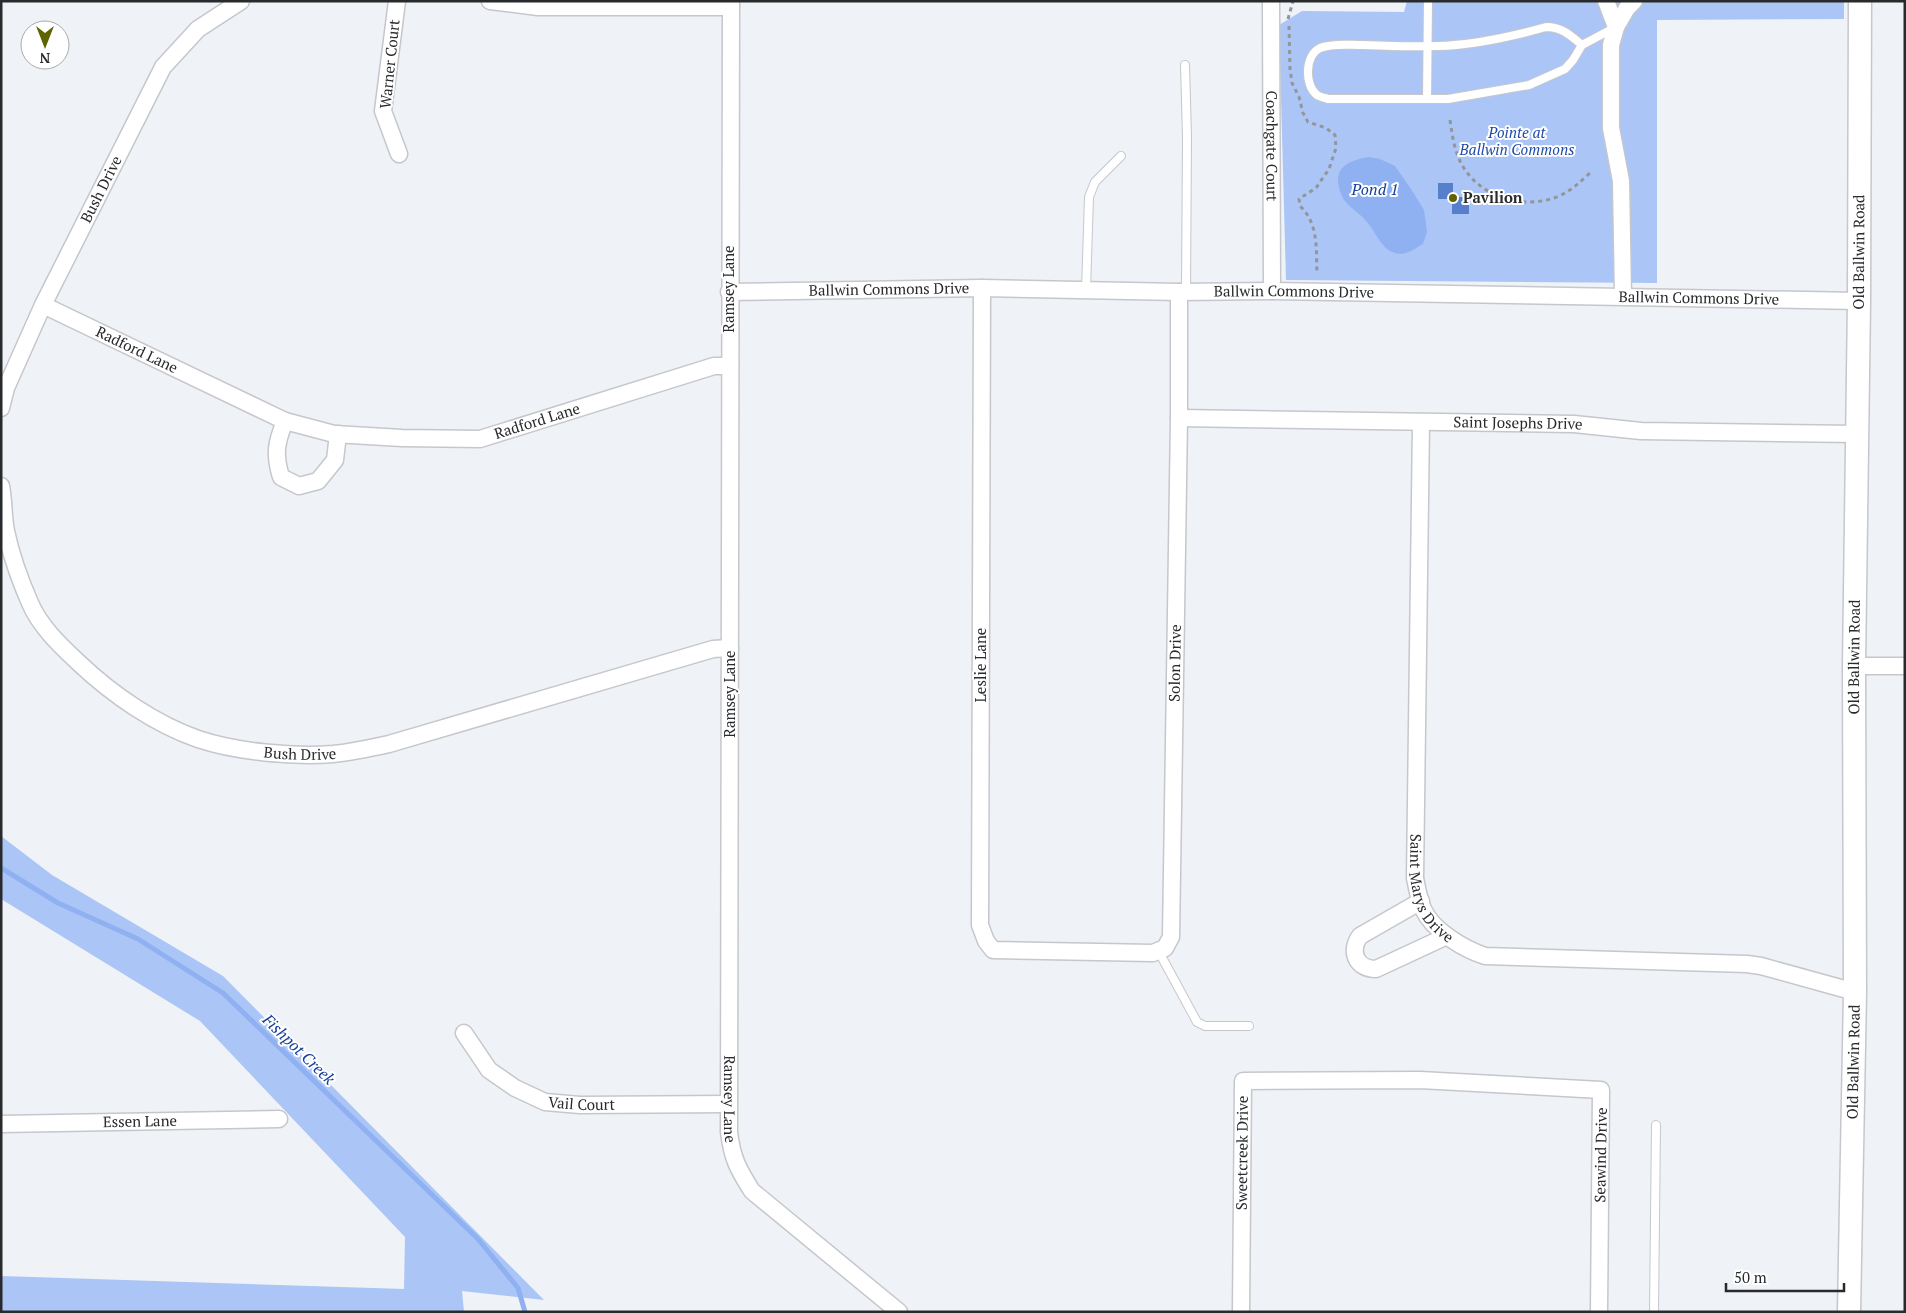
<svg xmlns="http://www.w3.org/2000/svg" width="1906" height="1313" viewBox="0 0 1906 1313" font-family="'PT Serif',serif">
	<rect width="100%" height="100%" fill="#eff2f7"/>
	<path fill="#abc5f6" d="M1407 1H1844V19L1657 20V283L1286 280 1279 25 1302 11 1404 12Z
		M1 836 52 875 223 976 544 1300 462 1291 464 1312H1V1276L404 1289 405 1237 200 1021 1 899Z"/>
	<path fill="#8fb1f1" d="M1369 157 1380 159 1395 166 1411 189 1424 210 1427 232 1423 244C1414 249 1406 256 1395 253 1381 249 1376 232 1367 222 1361 214 1351 209 1345 201 1342 198 1340 191 1339 187 1334 166 1351 160 1369 157Z"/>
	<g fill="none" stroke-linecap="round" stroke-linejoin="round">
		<path stroke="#8fb1f1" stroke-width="5" d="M1 868 58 903 138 939 223 993 478 1239 518 1288 525 1312"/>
	</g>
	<path fill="#587fcc" d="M1438 183H1453V197H1469V214H1452V199H1438Z"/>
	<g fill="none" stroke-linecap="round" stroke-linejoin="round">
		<g stroke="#c5c7cc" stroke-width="10">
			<path id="lane" d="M1582 45C1570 35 1562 27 1546 27 1510 37 1475 45 1437 46 1412 47 1387 46 1361 45 1349 45 1332 43 1320 48 1305 55 1304 85 1317 95 1320 97 1325 98 1328 99H1448L1529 85 1565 69 1573 60 1582 45 1614 28
				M1185 65 1187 137 1186 292
				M1427 99 1428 1
				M1086 290 1089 197 1095 182 1121 156
				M1159 952 1197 1022 1205 1026H1249
				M1654 1312 1656 1125"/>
		</g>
		<g stroke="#c5c7cc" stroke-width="19">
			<g id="street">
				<path d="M397 1 383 111 399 154"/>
				<path d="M490 1 538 7H731"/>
				<path id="s1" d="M731 1 729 1132C732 1158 738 1169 752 1191L899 1312"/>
				<path id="s2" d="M1271 1 1272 291"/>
				<path d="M1606 1 1616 27"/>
				<path id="s3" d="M982 288 980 925 986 941 993 950 1153 953 1165 948 1171 937 1179 418V292"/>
				<path id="s4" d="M729 292 982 288 1179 292 1272 291 1859 301"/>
				<path d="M1623 296 1621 181 1611 128V45L1616 27 1627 8 1634 1"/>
				<path id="s5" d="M43 305 285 421 334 434 402 438 480 439 714 366H730"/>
				<path id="s6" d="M1 408 6 388 43 305 163 67 198 29 241 1"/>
				<path id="s7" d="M1179 418 1574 424 1641 431 1856 434"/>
				<path d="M285 421C276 443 274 454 281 477L299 486 318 481 335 460 338 434"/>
				<path id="s8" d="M1421 423 1415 878C1417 888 1419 900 1423 909 1433 931 1464 949 1485 956L1747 964 1761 966 1855 992"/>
				<path id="s9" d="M1 486C4 501 3 516 6 531 11 555 20 580 30 603 40 627 62 647 80 664 113 695 155 724 198 739 237 752 293 757 333 754 352 752 371 748 389 744L713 649 730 648"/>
				<path d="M1854 666H1905"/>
				<path d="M1421 901 1360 936C1349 951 1356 969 1376 969L1447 936"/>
				<path id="s10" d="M464 1033 489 1070 515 1088 545 1102 580 1105 728 1104"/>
				<path id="s11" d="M1 1124 279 1119"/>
				<path id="s12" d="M1241 1312 1243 1081 1420 1080 1601 1090 1599 1312"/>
			</g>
		</g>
		<g stroke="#c5c7cc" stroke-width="25">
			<g id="secondary">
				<path id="s13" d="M1849 1312 1855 992 1854 666 1859 301 1860 1"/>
			</g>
		</g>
		<path stroke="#939599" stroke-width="3" stroke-dasharray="4 4" stroke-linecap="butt" d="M1288 19 1293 1
			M1289 26 1290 69 1292 83 1299 97 1303 113 1308 122 1326 128 1335 135 1336 148 1329 169 1316 188 1299 199 1300 206C1319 224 1316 250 1317 274
			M1450 120C1452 134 1454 148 1460 161 1477 197 1524 211 1559 196 1572 190 1580 182 1590 173"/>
		<use href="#lane" stroke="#fff" stroke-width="8"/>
		<use href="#street" stroke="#fff" stroke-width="16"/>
		<use href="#secondary" stroke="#fff" stroke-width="22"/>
	</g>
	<circle fill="#5f6300" stroke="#fff" stroke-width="2" cx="1453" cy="198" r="5"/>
	<g text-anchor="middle" stroke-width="4" stroke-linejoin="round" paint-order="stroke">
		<g font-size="15" fill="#292a2c" stroke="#fff">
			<text transform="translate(390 64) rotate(-84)" y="5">Warner Court</text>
			<text dy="5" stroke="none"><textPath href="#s2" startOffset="145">Coachgate Court</textPath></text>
			<text dy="5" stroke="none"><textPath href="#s6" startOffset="241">Bush Drive</textPath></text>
			<text dy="5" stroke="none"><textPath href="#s13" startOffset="1060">Old Ballwin Road</textPath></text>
			<text transform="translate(729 289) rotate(-90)" y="5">Ramsey Lane</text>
			<text dy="5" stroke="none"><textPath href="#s4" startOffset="160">Ballwin Commons Drive</textPath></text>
			<text dy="5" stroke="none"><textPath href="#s4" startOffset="565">Ballwin Commons Drive</textPath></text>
			<text dy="5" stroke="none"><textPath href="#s4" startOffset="970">Ballwin Commons Drive</textPath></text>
			<text dy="5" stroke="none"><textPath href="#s5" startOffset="104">Radford Lane</textPath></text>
			<text dy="5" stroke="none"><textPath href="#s5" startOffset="525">Radford Lane</textPath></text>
			<text dy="5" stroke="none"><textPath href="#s7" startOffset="339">Saint Josephs Drive</textPath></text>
			<text dy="5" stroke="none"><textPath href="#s13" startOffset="655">Old Ballwin Road</textPath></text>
			<text dy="5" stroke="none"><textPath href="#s3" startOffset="1125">Solon Drive</textPath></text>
			<text transform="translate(981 665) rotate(-90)" y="5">Leslie Lane</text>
			<text transform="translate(730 694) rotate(-90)" y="5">Ramsey Lane</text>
			<text dy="5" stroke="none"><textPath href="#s9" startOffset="445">Bush Drive</textPath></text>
			<text dy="5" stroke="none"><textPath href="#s8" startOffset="470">Saint Marys Drive</textPath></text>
			<text dy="5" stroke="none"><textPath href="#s13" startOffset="250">Old Ballwin Road</textPath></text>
			<text dy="5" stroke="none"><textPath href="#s1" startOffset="1098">Ramsey Lane</textPath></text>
			<text dy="5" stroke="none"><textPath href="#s10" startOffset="146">Vail Court</textPath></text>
			<text dy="5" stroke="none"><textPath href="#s11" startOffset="139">Essen Lane</textPath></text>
			<text dy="5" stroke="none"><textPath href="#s12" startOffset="159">Sweetcreek Drive</textPath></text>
			<text transform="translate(1601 1155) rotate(-89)" y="5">Seawind Drive</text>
		</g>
		<g font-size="15" font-style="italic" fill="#204ba7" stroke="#fff">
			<text x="1517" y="138">Pointe at<tspan x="1517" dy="17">Ballwin Commons</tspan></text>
		</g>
		<g font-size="15" font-weight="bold" fill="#292a2c" stroke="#fff" text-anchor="start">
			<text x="1463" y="203">Pavilion</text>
		</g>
		<g font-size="16" font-style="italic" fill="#153f99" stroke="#fff">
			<text x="1375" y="195">Pond 1</text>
			<text transform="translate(299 1049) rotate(44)" y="6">Fishpot Creek</text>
		</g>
	</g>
	<rect width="1906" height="1313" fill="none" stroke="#292a2c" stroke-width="5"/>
	<g transform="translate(45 45) rotate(180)"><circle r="24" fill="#ffffff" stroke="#a9aaab"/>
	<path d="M0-4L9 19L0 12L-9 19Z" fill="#5f6300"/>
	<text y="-8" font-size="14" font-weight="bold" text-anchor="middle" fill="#292a2c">N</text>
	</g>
	<path d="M1726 1283v8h118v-8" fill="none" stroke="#292a2c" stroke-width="2.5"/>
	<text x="1734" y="1283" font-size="15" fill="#292a2c" stroke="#ffffff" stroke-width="4" paint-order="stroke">50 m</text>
</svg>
